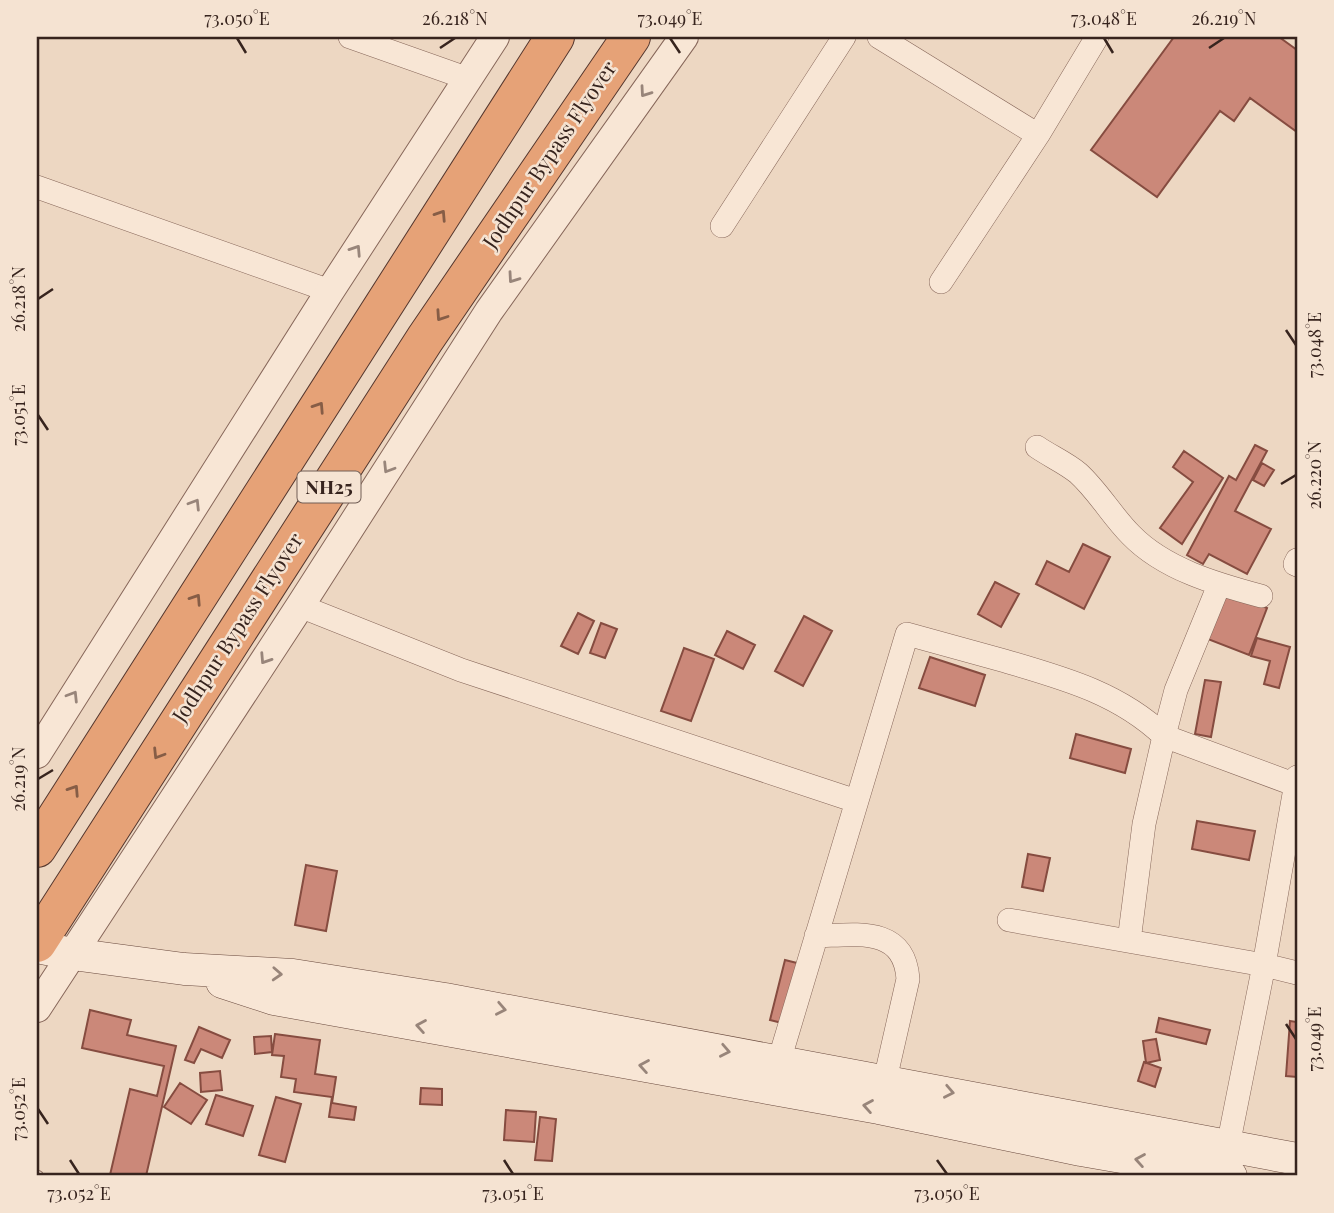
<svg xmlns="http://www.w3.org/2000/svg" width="1334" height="1213" viewBox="0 0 1334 1213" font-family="'Playfair Display',serif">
	<rect width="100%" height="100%" fill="#edd7c2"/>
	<path fill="#cb8879" stroke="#864c40" stroke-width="2" d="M1174 37H1279L1297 50V132L1250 98 1234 121 1220 111 1157 197 1091 150Z
		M1255 445 1267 451 1235 511 1271 529 1247 574 1209 554 1203 564 1187 555 1229 476 1236 480Z
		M1184 451 1223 478 1182 544 1160 528 1193 482 1173 467Z
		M1262 463 1274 470 1264 486 1253 480Z
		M1083 544 1110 557 1084 609 1036 584 1047 561 1069 572Z
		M995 582 1019 594 1001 627 978 614Z
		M1219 588 1267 608 1249 655 1200 636Z
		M578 613 594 621 578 654 561 646Z
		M804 616 832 631 803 686 775 671Z
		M601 623 617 629 605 658 590 653Z
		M727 631 755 645 743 669 715 655Z
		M1257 638 1290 647 1279 688 1264 684 1270 661 1251 656Z
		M684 648 714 659 691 721 661 711Z
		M930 657 985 675 975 706 919 688Z
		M1205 680 1221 682 1211 737 1195 734Z
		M1076 734 1131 749 1125 773 1070 758Z
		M1197 821 1255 831 1249 860 1192 849Z
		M1028 854 1050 858 1043 891 1022 887Z
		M306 865 337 871 326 931 295 925Z
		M785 960 801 964 786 1024 770 1020Z
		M90 1010 131 1020 127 1035 176 1046 146 1176 110 1175 130 1089 157 1096 164 1066 82 1048Z
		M1159 1018 1210 1030 1206 1044 1156 1032Z
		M1290 1021 1297 1022V1077L1286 1076Z
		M199 1027 230 1040 222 1058 201 1049 194 1063 185 1060Z
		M275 1034 320 1040 315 1074 336 1077 332 1103 356 1107 354 1120 329 1117 332 1097 294 1092 296 1079 281 1077 284 1056 272 1055Z
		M271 1036 272 1052 255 1054 254 1037Z
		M1156 1039 1160 1060 1146 1063 1143 1041Z
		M1144 1062 1161 1068 1155 1087 1138 1081Z
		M220 1071 222 1090 201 1092 200 1073Z
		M180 1083 207 1100 191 1124 164 1107Z
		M421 1088 442 1089V1105L420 1104Z
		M216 1095 253 1106 243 1136 206 1124Z
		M276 1097 301 1104 285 1162 259 1155Z
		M506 1110 536 1112 534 1142 504 1140Z
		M540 1117 556 1119 552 1161 535 1160Z"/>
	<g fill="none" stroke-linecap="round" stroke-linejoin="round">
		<g stroke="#87675a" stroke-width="12">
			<path id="service" d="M37 1176H38"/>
		</g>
		<g stroke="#87675a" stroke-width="24">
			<path id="minor" d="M350 37 466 78
				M879 37 1038 135 1097 37
				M37 187 330 291
				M722 226 844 37
				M941 282 1038 135
				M1037 447C1050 456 1066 463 1078 473 1098 491 1112 516 1131 535 1164 569 1216 584 1261 596
				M1297 560 1295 564 1297 565
				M1219 585 1176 690 1164 736 1296 785
				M300 606 461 670 856 801
				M1009 920 1264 965 1297 973
				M816 936C855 935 904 925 908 979L885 1080
				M779 1061 907 634C939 643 972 652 1005 661 1063 678 1119 693 1164 736L1144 824 1129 941
				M1228 1146 1264 965 1297 777"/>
		</g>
		<g stroke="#87675a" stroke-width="30">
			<path id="tertiary" d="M37 754 330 291 495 37
				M37 1008 300 606 489 311 684 37"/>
		</g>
		<g stroke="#69493d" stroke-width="33">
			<path id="secondary" d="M37 947 72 954 184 969 293 975 445 999 1297 1159
				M222 982 274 999 879 1108 1081 1150 1231 1176"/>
		</g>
		<g stroke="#55372e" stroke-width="40">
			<path id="trunk" d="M37 848 555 37
				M37 943 425 339 631 37"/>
		</g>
		<use href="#service" stroke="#f8e6d5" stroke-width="10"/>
		<use href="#minor" stroke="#f8e6d5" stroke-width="23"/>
		<use href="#tertiary" stroke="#f8e6d5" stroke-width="28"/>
		<use href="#secondary" stroke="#f8e6d5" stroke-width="32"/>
		<use href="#trunk" stroke="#e6a277" stroke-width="38"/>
	</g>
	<defs><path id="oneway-chevron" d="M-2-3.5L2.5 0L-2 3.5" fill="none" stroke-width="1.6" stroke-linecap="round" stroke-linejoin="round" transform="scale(1.75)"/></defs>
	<g stroke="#98857a">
		<use href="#oneway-chevron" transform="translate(645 92) rotate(125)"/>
		<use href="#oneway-chevron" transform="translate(356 250) rotate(-57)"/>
		<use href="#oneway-chevron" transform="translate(513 278) rotate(125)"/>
		<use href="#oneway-chevron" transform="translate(388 468) rotate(122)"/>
		<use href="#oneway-chevron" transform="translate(195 504) rotate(-58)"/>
		<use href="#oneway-chevron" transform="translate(265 659) rotate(123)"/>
		<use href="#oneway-chevron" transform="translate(73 696) rotate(-58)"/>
		<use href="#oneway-chevron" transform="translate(277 974) rotate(3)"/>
		<use href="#oneway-chevron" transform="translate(501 1009) rotate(11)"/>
		<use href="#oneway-chevron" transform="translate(421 1026) rotate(-170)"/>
		<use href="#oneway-chevron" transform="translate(725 1051) rotate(11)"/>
		<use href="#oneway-chevron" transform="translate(644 1066) rotate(-170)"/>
		<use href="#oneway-chevron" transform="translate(949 1092) rotate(11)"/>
		<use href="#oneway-chevron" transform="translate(868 1106) rotate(-170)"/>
		<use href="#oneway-chevron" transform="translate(1140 1160) rotate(-170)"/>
	</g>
	<g stroke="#865d46">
		<use href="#oneway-chevron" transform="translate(441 215) rotate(-57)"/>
		<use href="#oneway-chevron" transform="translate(441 316) rotate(124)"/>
		<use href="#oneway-chevron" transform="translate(319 407) rotate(-57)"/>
		<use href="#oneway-chevron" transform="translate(196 599) rotate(-57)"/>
		<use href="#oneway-chevron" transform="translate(158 754) rotate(122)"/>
		<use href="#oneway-chevron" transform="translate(74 790) rotate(-57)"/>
	</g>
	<path fill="none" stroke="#37241e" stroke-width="2.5" d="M237 38 246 53M670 38 680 53M1104 38 1113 53M440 48 455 38M1209 48 1224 38M38 299 53 289M1286 330 1296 345M38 415 48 430M1281 484 1296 475M38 779 53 770M1286 1024 1296 1039M38 1109 48 1124M70 1160 79 1174M504 1160 513 1174M937 1160 947 1174"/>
	<g text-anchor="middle" stroke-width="5" stroke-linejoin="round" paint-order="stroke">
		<rect fill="#f5e3d2" stroke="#705d54" stroke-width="2" x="297.5" y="471.5" width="63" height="31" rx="5"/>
		<g font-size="19" font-weight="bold" fill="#37241e">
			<text x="329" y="494">NH25</text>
		</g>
		<g font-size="21" fill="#37241e" stroke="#f5e3d2">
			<text transform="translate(550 155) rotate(-56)" y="7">Jodhpur Bypass Flyover</text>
			<text transform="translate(238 628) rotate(-57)" y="7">Jodhpur Bypass Flyover</text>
		</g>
	</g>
	<rect width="1334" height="1213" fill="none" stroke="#f5e3d2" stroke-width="77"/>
	<rect x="38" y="38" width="1258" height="1136" fill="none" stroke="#37241e" stroke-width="2.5"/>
	<g font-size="18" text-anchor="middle" fill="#37241e">
		<text x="237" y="25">73.050°E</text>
		<text x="455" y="25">26.218°N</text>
		<text x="670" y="25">73.049°E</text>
		<text x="1104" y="25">73.048°E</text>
		<text x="1224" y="25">26.219°N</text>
		<text transform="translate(19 299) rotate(-90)" y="6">26.218°N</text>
		<text transform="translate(1315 345) rotate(-90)" y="6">73.048°E</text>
		<text transform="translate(19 415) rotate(-90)" y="6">73.051°E</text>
		<text transform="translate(1315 475) rotate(-90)" y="6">26.220°N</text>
		<text transform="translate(19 779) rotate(-90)" y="6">26.219°N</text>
		<text transform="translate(1315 1039) rotate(-90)" y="6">73.049°E</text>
		<text transform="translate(19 1109) rotate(-90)" y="6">73.052°E</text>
		<text x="79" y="1200">73.052°E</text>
		<text x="513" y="1200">73.051°E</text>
		<text x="947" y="1200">73.050°E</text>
	</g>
</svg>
